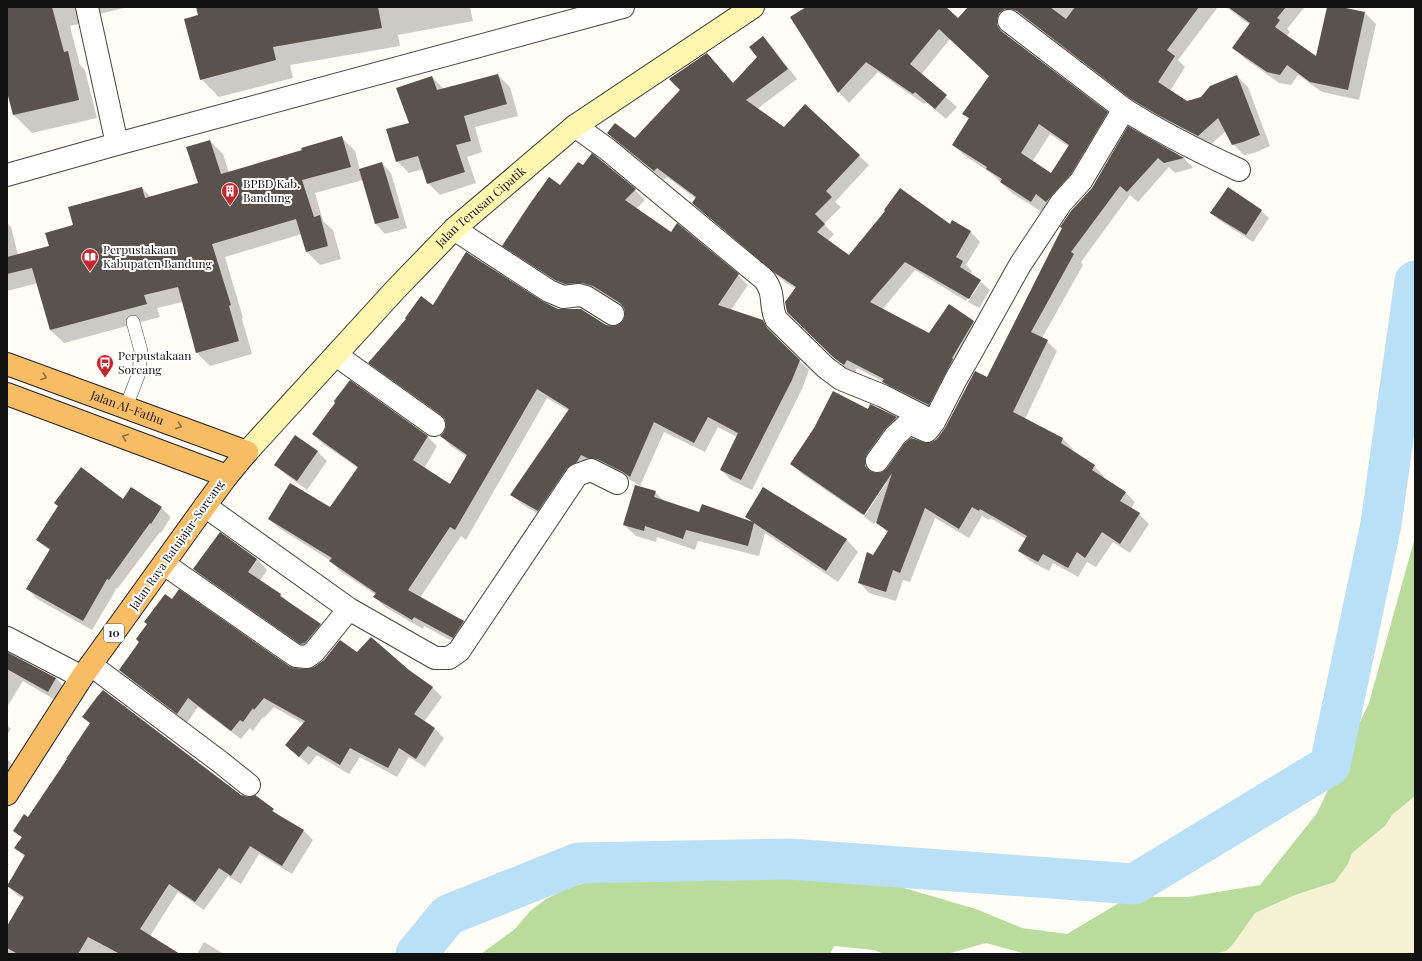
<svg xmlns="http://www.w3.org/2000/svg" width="1422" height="961" viewBox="0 0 1422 961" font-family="'Playfair Display',serif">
	<rect width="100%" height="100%" fill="#fffdf5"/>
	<path fill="#f6f3d4" d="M1415 796V954H1214L1226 951 1234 943 1255 913 1295 895 1335 882 1348 864 1352 853 1385 826 1392 815Z"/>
	<path fill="#b9dc9c" d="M1415 537V796L1392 815 1385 826 1352 853 1348 864 1335 882 1295 895 1255 913 1234 943 1226 951 1214 954H1026L986 943 947 954H884L874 950 834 946 830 954H481L516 928 530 911 546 899 566 889 587 882 628 871 670 867 702 868 724 863H745L766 867 811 869 897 886 976 909 1022 928 1067 934 1129 897H1188L1260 885 1317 813 1369 703Z"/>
	<path fill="#0003" fill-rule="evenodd" d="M7 7H128L87 17 88 22 70 26 80 65 85 70 97 118 32 133 14 115 7 88Z
		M197 7H470L473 21 398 35 400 46 290 65 293 78 219 97 201 79 200 16Z
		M831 7H945L958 19 970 7H1218L1178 60 1185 67 1170 91 1187 102 1201 98 1237 76 1248 87 1270 146 1254 153 1244 155 1233 144 1226 131 1209 146 1143 109 1028 22 1022 19 1007 31 1008 37 1107 113 1118 124 1058 213 1047 204 1042 212 1012 193 991 173 964 155 953 145 969 119 964 114 990 76 950 39 921 75 957 107 946 119 926 102 924 104 878 72 849 103 839 92ZM1050 134 1069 147 1051 175 1032 162Z
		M1226 7H1303L1304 8 1287 29 1290 32 1286 37 1317 58 1328 7H1336L1365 13 1376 24 1359 100 1322 92 1298 75 1291 85 1279 83 1244 58 1233 48 1250 25Z
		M763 37 772 47 797 79 757 109 784 128 805 105 869 165 835 202 841 207 824 224 834 234 828 241 849 256 950 226 953 221 971 232 980 242 966 265 972 271 971 275 980 281 990 290 979 308 968 302 981 282H979L966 301 915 270 882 310 929 334 949 305 974 322 983 332 938 414 893 392 884 382 857 368 854 374 844 367 788 312 796 289 786 283 703 212 693 203 696 199 667 177 664 180 618 143 608 133 635 139 716 64 734 84 758 57Z
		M498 75 510 87 518 116 475 127 482 152 467 157 476 183 440 195 428 183 424 169 409 173 397 161 410 124 432 77 444 89Z
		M1129 128 1184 158 1193 168 1175 173 1169 167 1138 202 1130 195 1081 262 1083 265 1042 338 1047 341 1057 351 1025 419 1063 439 1073 449 1071 451 1094 466 1104 476 1103 478 1125 492 1135 502 1131 509 1139 514 1149 524 1130 553 1113 542 1096 567 1087 562 1078 577 1053 563 1049 571 1030 561 1019 551 1026 539 990 518 989 520 982 516 969 538 935 518 910 582 903 580 896 601 869 593 859 582 888 533 878 523V518L874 524 864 517 887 482H884L862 515 802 474 792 464 868 410 871 406 896 418 906 428 874 471 875 474 883 473 927 445 933 443 988 379 1092 188Z
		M342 138 355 151 360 170 382 163 391 173 407 228 385 234 376 224 363 180 315 193 323 221 333 230 341 259 320 265 307 252 302 234 225 257 243 318 242 319 252 354 210 366 197 353 183 302 157 308 160 317 64 343 50 330 38 283 7 291V223L11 227 18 255 50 246 74 226 142 188 151 197 199 183 210 141 223 154 229 173 303 151Z
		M592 155 635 190 645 200 636 209 671 233 738 275 748 285 731 310 762 321 773 331 777 339 809 370 802 389 752 490 731 480 721 470 737 437 718 427 705 452 664 432 640 486 634 482 607 468H598L548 520 522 504 512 495 569 411 547 398 466 540 461 536 420 598 464 621 474 631 463 647 424 626 423 629 385 607 375 597 376 595 340 571 331 561 279 528 269 519 330 509 358 468 323 444 313 434 427 436 437 446 424 469 450 486 467 457 451 446 441 436 445 432 447 427 446 420 380 373 370 363 433 306 544 303 558 310 612 327 619 326 624 322 626 314 625 310 604 296 566 290 514 256 504 246 561 187 583 167Z
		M1261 211 1269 218 1253 242 1219 220 1211 213Z
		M295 436 318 452 327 461 307 490 285 474 275 464Z
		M763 488 847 540 858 552 838 582 765 533 759 556 698 541 695 550 657 537 656 542 636 536 624 525 655 492 665 502 699 514 753 523 746 516Z
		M123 501 161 508 171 517 161 533 160 532 118 588H117L92 630 37 599 28 589 50 551 37 540 59 507Z
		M257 559 267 570 260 581 281 595 290 604 320 625 331 635 312 654 205 580 194 569Z
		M7 653 56 678 65 688 57 701 23 681 7 707Z
		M357 653 408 671 433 688 442 697 424 722 435 729 444 738 425 767 409 757 397 777 360 757 349 774 317 755 309 765 286 745 304 724 274 707 264 718 263 717 253 731 250 728 241 739 198 707 187 723 130 680 120 670 288 667 306 670Z
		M83 717 241 796 273 810 281 818 304 831 313 840 292 874 259 854 241 884 228 876 204 910 178 892 150 936 178 954H7V928L24 899 17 895 8 886 25 857 15 848 22 838 14 830 29 818 91 724Z
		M7 725 11 729 7 735Z
		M7 759 14 766 7 778Z
		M204 942 224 954H197Z"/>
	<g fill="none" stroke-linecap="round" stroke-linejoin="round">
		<path stroke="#b9e0f7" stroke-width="41" d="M416 954 448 915 578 863 789 859 1134 884 1330 765 1381 524 1415 281"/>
	</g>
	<path fill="#5a524d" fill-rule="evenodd" d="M7 7H52L64 52 68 51 79 100 13 115 7 92Z
		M196 7H378L382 28 273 47 276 60 200 80 184 19 198 15Z
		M806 7H946L958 18 968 7H1050L1066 19 1075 7H1199L1167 50 1175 56 1158 82 1187 101 1201 97 1210 86 1237 75 1260 135 1243 142 1232 145 1218 118 1198 136 1158 115 1131 99 1017 11 1011 9H1005L999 13 997 19V25L1001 31 1108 112 1071 174 1046 202 1036 194 1031 202 1000 182 1002 179 986 169 987 167 952 145 969 118 962 114 989 76 939 29 910 64 947 95 935 109 915 92 913 94 866 62 838 93 790 17ZM1039 124 1069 145 1051 173 1021 153Z
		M1228 7H1286L1277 18 1280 20 1275 27 1316 56 1327 7H1341L1365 12 1348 90 1310 82 1287 65 1280 75 1267 72 1232 48 1250 23Z
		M763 36 788 69 746 100 784 127 805 104 860 155 826 191 832 197 815 214 825 224 817 232 849 255 885 211 884 210 900 188 950 224 952 220 971 231 956 257 963 261 960 267 981 280 969 299 905 262 870 302 929 333 949 304 974 321 952 358 953 359 929 405 882 382 884 379 847 360 844 365 833 357 787 312 785 302 796 287 775 273 692 203 696 197 657 168 654 171 607 133 615 123 635 138 680 90 669 79 707 53 733 83 757 57 749 47Z
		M498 74 507 104 464 116 471 141 456 145 465 172 427 184 418 156 396 162 386 129 409 123 396 88 432 76 437 90Z
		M1128 126 1184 158 1164 163 1158 158 1127 192 1120 186 1071 252 1074 254 1031 332 1048 340 1013 412 1063 438 1061 443 1095 465 1092 470 1126 492 1120 501 1140 513 1120 544 1102 532 1085 558 1077 552 1068 568 1043 554 1038 562 1018 551 1027 536 980 509 979 511 972 507 959 529 925 508 900 573 893 570 886 592 858 583 867 552 873 555 888 531 876 523 892 473 864 515 790 464 814 428 833 391 868 409 870 404 897 417 885 429 867 454 865 460V466L870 471 876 473 882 472 887 468 904 444 911 438 927 443 932 442 937 439 945 428 975 371 987 377 1062 228 1060 227 1071 211 1092 188Z
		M342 136 351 167 302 180 314 217 320 215 328 246 306 252 296 219 212 244 231 305 229 306 239 341 196 353 178 287 144 295 147 304 50 330 32 268 7 274V257L49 246 45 233 73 225 68 207 142 187 145 198 198 183 186 147 210 140 221 174 302 150 301 148Z
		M592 153 636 189 625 200 671 232 677 223 739 274 718 305 763 320 767 328 800 360 792 380 741 480 720 470 738 433 708 417 694 443 654 422 630 477 623 472 597 459 587 458 581 455 577 462 567 468 538 511 510 495 569 409 537 389 455 530 450 527 408 590 464 621 453 638 414 617 412 620 373 597 376 593 329 561 332 558 268 519 290 483 330 507 358 467 312 434 335 403 334 401 350 380 428 436 413 460 450 484 467 455 440 436 444 432 446 427 445 419 441 415 368 363 406 319 405 318 421 296 433 305 466 252 544 302 558 309H581L606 325 612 326 618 325 623 321 625 314 624 308 620 303 593 286 582 283 565 284 555 280 502 246 529 205 549 177 560 185 578 162 583 165Z
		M382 162 399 218 375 224 359 169Z
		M1228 187 1262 210 1246 235 1210 213Z
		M295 435 318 451 297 481 274 465Z
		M81 467 123 499 131 487 162 507 151 524 150 523 109 580 107 579 83 621 26 589 50 549 36 540 58 506 54 503Z
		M635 485 656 491 654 497 699 512 702 504 753 522 745 517 763 487 847 539 826 571 754 523 748 546 686 530 683 539 645 526 644 531 623 525Z
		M220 532 257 559 248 572 281 594 280 596 321 624 305 643 300 644 193 569Z
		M179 589 289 666 294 668 306 669 314 667 324 660 340 640 357 652 371 637 409 670 433 687 414 714 435 728 416 759 399 748 388 768 350 748 340 765 308 746 299 757 285 745 305 721 264 698 254 710 253 708 243 722 240 720 231 731 188 698 177 714 119 670 139 642 136 639 147 624 144 622 165 594 172 599Z
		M7 652 56 678 48 692 7 669Z
		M103 690 241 795 248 797 255 795 274 809 272 811 304 830 282 866 250 846 231 876 219 868 195 902 169 884 140 929 180 954H120L88 937 78 954H18L7 948V926L24 897 7 886 25 855 14 848 22 837 13 831 24 814 28 817 67 759H66L90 723 82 717 97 697Z"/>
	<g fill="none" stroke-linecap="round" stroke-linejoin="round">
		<g stroke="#444" stroke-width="14">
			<path id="service" d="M126 407 139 373 141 351 133 322"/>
		</g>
		<g stroke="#444" stroke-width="24">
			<path id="minor" d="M87 7 117 144
				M1009 21 1124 109C1161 133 1200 152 1239 170
				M575 126 607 149 764 279C776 294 769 304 776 319L825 367 841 379 883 396 934 422 956 379 967 360 1020 265 1061 203 1081 181 1124 109
				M7 175 117 144 623 7
				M454 229 549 291 563 297 579 295 586 297 613 314
				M336 355 434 425
				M877 461 895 436 909 423 927 431 931 426
				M164 564 296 656 307 657 314 652 349 609 205 506
				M349 609 435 658H449L459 651 577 475 591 470 617 483
				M7 638 82 677
				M91 665 219 761 249 785"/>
		</g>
		<g stroke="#333" stroke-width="24">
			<g id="secondary">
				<path id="s1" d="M247 452 395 290 454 229 575 126 753 7"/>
			</g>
		</g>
		<g stroke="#222" stroke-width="24">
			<g id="trunk">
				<path id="s2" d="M7 364 247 452 227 476 205 506 82 677 7 794"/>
				<path d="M7 394 227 476"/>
			</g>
		</g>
		<use href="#service" stroke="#fff" stroke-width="13"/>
		<use href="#minor" stroke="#fff" stroke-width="22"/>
		<use href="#secondary" stroke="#fff6b0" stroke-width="22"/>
		<use href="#trunk" stroke="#f7bc64" stroke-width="22"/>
	</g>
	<defs><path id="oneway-chevron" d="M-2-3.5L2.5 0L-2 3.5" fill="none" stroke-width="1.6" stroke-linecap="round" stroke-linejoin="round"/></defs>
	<g stroke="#906f3f">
		<use href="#oneway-chevron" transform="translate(44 377) rotate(20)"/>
		<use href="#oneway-chevron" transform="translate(179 426) rotate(20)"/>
		<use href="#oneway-chevron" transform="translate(125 437) rotate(-160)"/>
	</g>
	<defs>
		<g id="building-pin" transform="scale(0.9)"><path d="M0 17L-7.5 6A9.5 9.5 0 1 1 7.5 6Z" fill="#c4262e" stroke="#fff"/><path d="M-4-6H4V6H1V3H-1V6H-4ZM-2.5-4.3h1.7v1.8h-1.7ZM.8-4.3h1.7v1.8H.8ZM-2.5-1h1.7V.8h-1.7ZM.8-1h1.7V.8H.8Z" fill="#fff"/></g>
		<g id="library-pin" transform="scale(0.9)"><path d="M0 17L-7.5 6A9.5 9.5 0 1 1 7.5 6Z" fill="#c4262e" stroke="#fff"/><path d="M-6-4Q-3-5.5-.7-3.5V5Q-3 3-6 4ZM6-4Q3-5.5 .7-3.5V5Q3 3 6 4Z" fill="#fff"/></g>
		<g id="bus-pin" transform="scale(0.9)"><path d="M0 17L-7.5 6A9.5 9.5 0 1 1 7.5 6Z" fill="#c4262e" stroke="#fff"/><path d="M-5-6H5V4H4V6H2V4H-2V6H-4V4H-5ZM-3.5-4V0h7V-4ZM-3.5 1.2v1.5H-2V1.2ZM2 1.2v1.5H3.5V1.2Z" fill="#fff"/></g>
	</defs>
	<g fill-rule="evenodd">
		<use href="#building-pin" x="230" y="191"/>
		<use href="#library-pin" x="90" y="257"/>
		<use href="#bus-pin" x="105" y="363"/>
	</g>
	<g text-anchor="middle" stroke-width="4" stroke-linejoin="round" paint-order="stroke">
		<rect fill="#fff" stroke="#585858" stroke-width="1" x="104" y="624" width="20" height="18" rx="3"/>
		<g font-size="11" font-weight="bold" fill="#111">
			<text x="114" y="637">10</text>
		</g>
		<g font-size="12" fill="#111" stroke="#fff" text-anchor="start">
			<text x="243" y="188">BPBD Kab.<tspan x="243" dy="14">Bandung</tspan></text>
			<text x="103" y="254">Perpustakaan<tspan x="103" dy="14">Kabupaten Bandung</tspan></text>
			<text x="118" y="360">Perpustakaan<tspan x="118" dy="14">Soreang</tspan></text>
		</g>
		<g font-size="12" fill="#111" stroke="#fff">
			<text dy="4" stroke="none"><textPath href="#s1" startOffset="339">Jalan Terusan Cipatik</textPath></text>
			<text dy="4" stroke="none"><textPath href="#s2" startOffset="128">Jalan Al-Fathu</textPath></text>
			<text transform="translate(177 545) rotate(-55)" y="4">Jalan Raya Batujajar-Soreang</text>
		</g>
	</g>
	<rect width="1422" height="961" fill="none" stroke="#111111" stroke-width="16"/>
</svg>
